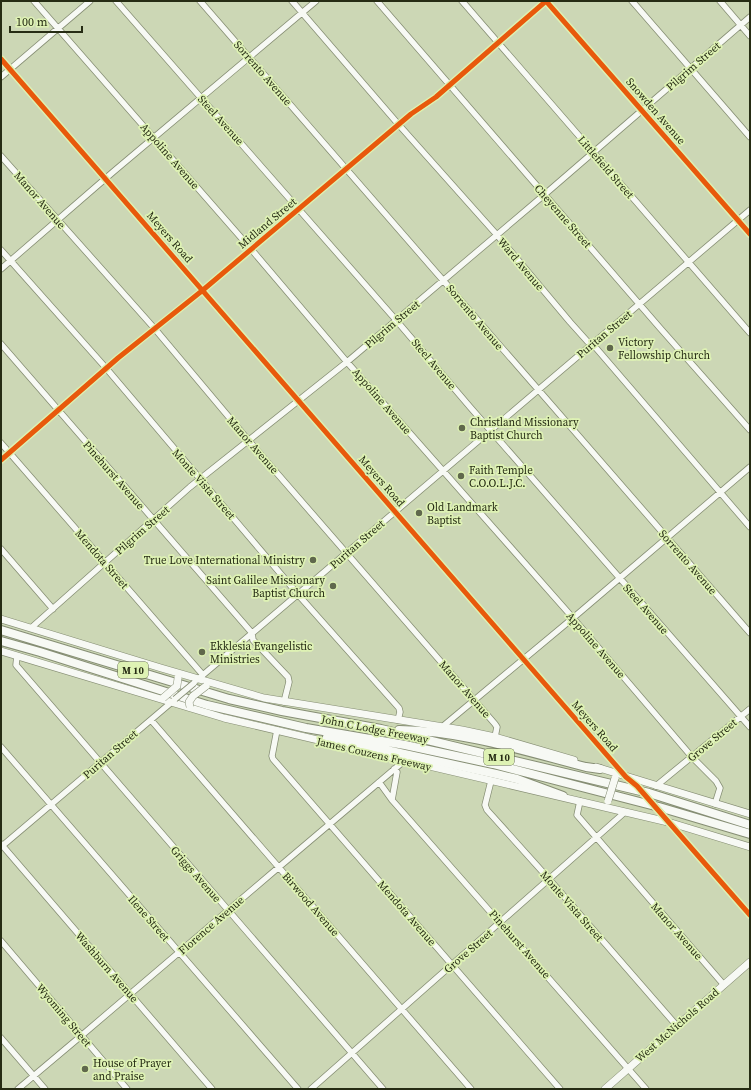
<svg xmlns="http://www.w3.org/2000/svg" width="751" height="1090" viewBox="0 0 751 1090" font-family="'Source Serif 4',serif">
	<rect width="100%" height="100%" fill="#ccd7b5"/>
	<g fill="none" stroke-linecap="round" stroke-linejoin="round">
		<g stroke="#868e74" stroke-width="7">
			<path id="minor" d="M34 1 251 249 347 362 573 618 692 757 716 781 720 788 715 804
				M116 1 396 320 470 407 750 727
				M200 1 750 633
				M292 1 399 125 497 235 570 322 587 341 596 348 750 527
				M377 1 660 328 750 430
				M462 1 750 333
				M632 1 750 137
				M720 1 750 36
				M1 59 626 777 637 786
				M1 77 90 1
				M1 156 155 329 249 441 495 724 497 727 495 737
				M1 250 106 368 302 599 399 708 400 712 398 720
				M1 269 113 172 316 1
				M1 344 252 633 253 640 288 677 289 682 284 702
				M1 443 203 675
				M1 460 118 358 203 290 411 114 436 97 546 1 750 234
				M1 549 53 609
				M31 628 190 487 347 362 544 195 750 17
				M17 656 16 665 383 1089
				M197 680 750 210
				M151 720 471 1089
				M442 727 573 618 750 467
				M277 730 272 756 273 759 560 1089
				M1 747 298 1089
				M491 781 485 805 487 810 549 879 677 1026
				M379 782 392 800 646 1089
				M656 786 750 709
				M392 800 397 772 394 769
				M580 801 577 815 724 985
				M669 823 750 915
				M1 844 212 1089
				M1 847 173 701
				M1 941 127 1089
				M1 1038 45 1089
				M18 1089 81 1036 279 867 404 761
				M311 1089 625 812"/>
		</g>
		<g stroke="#868e74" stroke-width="8">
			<path id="major" d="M1 619 161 668 264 698 462 730 495 737 574 760
				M1 651 224 718 668 822 750 847
				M596 767 750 814
				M605 1089 750 962"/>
		</g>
		<g stroke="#868e74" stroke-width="10">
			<path id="highway" d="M1 630 229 699 282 711 381 729 440 743 649 793 750 825
				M1 641 40 652 207 705 306 728 405 745 493 764 659 807 750 834
				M399 730C463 731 524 751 586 767L600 769
				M327 737 496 774 517 779 563 796"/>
		</g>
		<use href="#minor" stroke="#f7f9f4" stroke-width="5.5"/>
		<use href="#major" stroke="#f7f9f4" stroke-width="7"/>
		<use href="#highway" stroke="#f7f9f4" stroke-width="8"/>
		<g stroke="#868e74" stroke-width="7" stroke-linecap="butt">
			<path id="minor-bridge" d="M175 699 194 683
				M637 786 663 815"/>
		</g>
		<g stroke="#868e74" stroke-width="8" stroke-linecap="butt">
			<path id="major-bridge" d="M163 698 177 686 178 678
				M190 707 189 702 193 696 206 686
				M608 801 615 778"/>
		</g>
		<use href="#minor-bridge" stroke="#f7f9f4" stroke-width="5.5"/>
		<use href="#major-bridge" stroke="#f7f9f4" stroke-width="7"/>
		<g stroke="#def2b4" stroke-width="8">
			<path id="cycleway" d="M1 59 626 777 637 786 750 915
				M1 460 118 358 203 290 411 114 436 97 546 1 750 234"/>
		</g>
		<use href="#cycleway" stroke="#e8590c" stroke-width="5"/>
	</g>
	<g fill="#60684c" stroke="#def2b4" stroke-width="1.5">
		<circle cx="610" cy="348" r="4"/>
		<circle cx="462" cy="428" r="4"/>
		<circle cx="461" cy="476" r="4"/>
		<circle cx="419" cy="513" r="4"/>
		<circle cx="313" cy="560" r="4"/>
		<circle cx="333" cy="586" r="4"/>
		<circle cx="202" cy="652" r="4"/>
		<circle cx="85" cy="1069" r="4"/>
	</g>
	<g text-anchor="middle" stroke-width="3.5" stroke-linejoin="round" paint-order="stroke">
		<g fill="#def2b4" stroke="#5d6744" stroke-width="1">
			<rect x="118" y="662" width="30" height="16" rx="3"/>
			<rect x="484" y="749" width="30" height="16" rx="3"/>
		</g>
		<g font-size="10" font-weight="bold" fill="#262c14">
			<text x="133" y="674">M 10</text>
			<text x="499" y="761">M 10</text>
		</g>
		<g font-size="11" fill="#262c14" stroke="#def2b4">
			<text transform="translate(693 66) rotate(-41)" y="4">Pilgrim Street</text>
			<text transform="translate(263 73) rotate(49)" y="4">Sorrento Avenue</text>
			<text transform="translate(656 111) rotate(49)" y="4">Snowden Avenue</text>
			<text transform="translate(221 120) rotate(48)" y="4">Steel Avenue</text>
			<text transform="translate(170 156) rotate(49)" y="4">Appoline Avenue</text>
			<text transform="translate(606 167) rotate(49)" y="4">Littlefield Street</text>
			<text transform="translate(40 200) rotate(49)" y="4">Manor Avenue</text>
			<text transform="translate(563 216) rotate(49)" y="4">Cheyenne Street</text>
			<text transform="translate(267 223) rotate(-40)" y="4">Midland Street</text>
			<text transform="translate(170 237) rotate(49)" y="4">Meyers Road</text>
			<text transform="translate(521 264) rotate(50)" y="4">Ward Avenue</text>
			<text transform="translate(475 317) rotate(50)" y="4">Sorrento Avenue</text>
			<text transform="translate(392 324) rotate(-40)" y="4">Pilgrim Street</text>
			<text transform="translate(604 334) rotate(-40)" y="4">Puritan Street</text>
			<text transform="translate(434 364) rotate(50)" y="4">Steel Avenue</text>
			<text transform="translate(382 401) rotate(49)" y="4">Appoline Avenue</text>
			<text transform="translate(253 445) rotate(49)" y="4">Manor Avenue</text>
			<text transform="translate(114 475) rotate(49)" y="4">Pinehurst Avenue</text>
			<text transform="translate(382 481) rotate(49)" y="4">Meyers Road</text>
			<text transform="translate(204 484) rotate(49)" y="4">Monte Vista Street</text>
			<text transform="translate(142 530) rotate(-41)" y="4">Pilgrim Street</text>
			<text transform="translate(357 544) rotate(-41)" y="4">Puritan Street</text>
			<text transform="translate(102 559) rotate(49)" y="4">Mendota Street</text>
			<text transform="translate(688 562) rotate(49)" y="4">Sorrento Avenue</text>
			<text transform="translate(646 609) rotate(49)" y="4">Steel Avenue</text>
			<text transform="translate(596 645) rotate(49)" y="4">Appoline Avenue</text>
			<text transform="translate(465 689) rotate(49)" y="4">Manor Avenue</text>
			<text transform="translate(595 726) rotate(49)" y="4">Meyers Road</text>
			<text transform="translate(375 729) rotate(11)" y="4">John C Lodge Freeway</text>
			<text transform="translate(712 740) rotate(-40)" y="4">Grove Street</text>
			<text transform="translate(110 754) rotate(-41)" y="4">Puritan Street</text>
			<text transform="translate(374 754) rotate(13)" y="4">James Couzens Freeway</text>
			<text transform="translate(196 874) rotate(49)" y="4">Griggs Avenue</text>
			<text transform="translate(311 904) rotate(49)" y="4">Birwood Avenue</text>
			<text transform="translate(572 906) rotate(49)" y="4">Monte Vista Street</text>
			<text transform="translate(407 913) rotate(49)" y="4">Mendota Avenue</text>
			<text transform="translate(149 918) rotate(49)" y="4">Ilene Street</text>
			<text transform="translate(211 925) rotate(-41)" y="4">Florence Avenue</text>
			<text transform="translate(677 931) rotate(49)" y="4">Manor Avenue</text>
			<text transform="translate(520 944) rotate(49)" y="4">Pinehurst Avenue</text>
			<text transform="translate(468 951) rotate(-41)" y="4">Grove Street</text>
			<text transform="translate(107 967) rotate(49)" y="4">Washburn Avenue</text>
			<text transform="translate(64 1015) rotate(50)" y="4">Wyoming Street</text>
			<text transform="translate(677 1025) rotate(-41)" y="4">West McNichols Road</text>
		</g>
		<g font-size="11" fill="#262c14" stroke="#def2b4" text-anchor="start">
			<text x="618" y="346">Victory<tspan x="618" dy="13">Fellowship Church</tspan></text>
			<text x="470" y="426">Christland Missionary<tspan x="470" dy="13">Baptist Church</tspan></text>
			<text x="469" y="474">Faith Temple<tspan x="469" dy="13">C.O.O.L.J.C.</tspan></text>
			<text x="427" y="511">Old Landmark<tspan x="427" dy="13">Baptist</tspan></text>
			<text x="305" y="564" text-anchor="end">True Love International Ministry</text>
			<text x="325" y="584" text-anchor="end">Saint Galilee Missionary<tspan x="325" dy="13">Baptist Church</tspan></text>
			<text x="210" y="650">Ekklesia Evangelistic<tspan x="210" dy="13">Ministries</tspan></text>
			<text x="93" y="1067">House of Prayer<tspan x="93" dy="13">and Praise</tspan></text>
		</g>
	</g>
	<rect width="751" height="1090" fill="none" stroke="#262c14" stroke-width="4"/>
	<path d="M10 26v6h72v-6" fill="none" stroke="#262c14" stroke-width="2"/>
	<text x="16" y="26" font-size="12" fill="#262c14" stroke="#def2b4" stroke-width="3" paint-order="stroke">100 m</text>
</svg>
